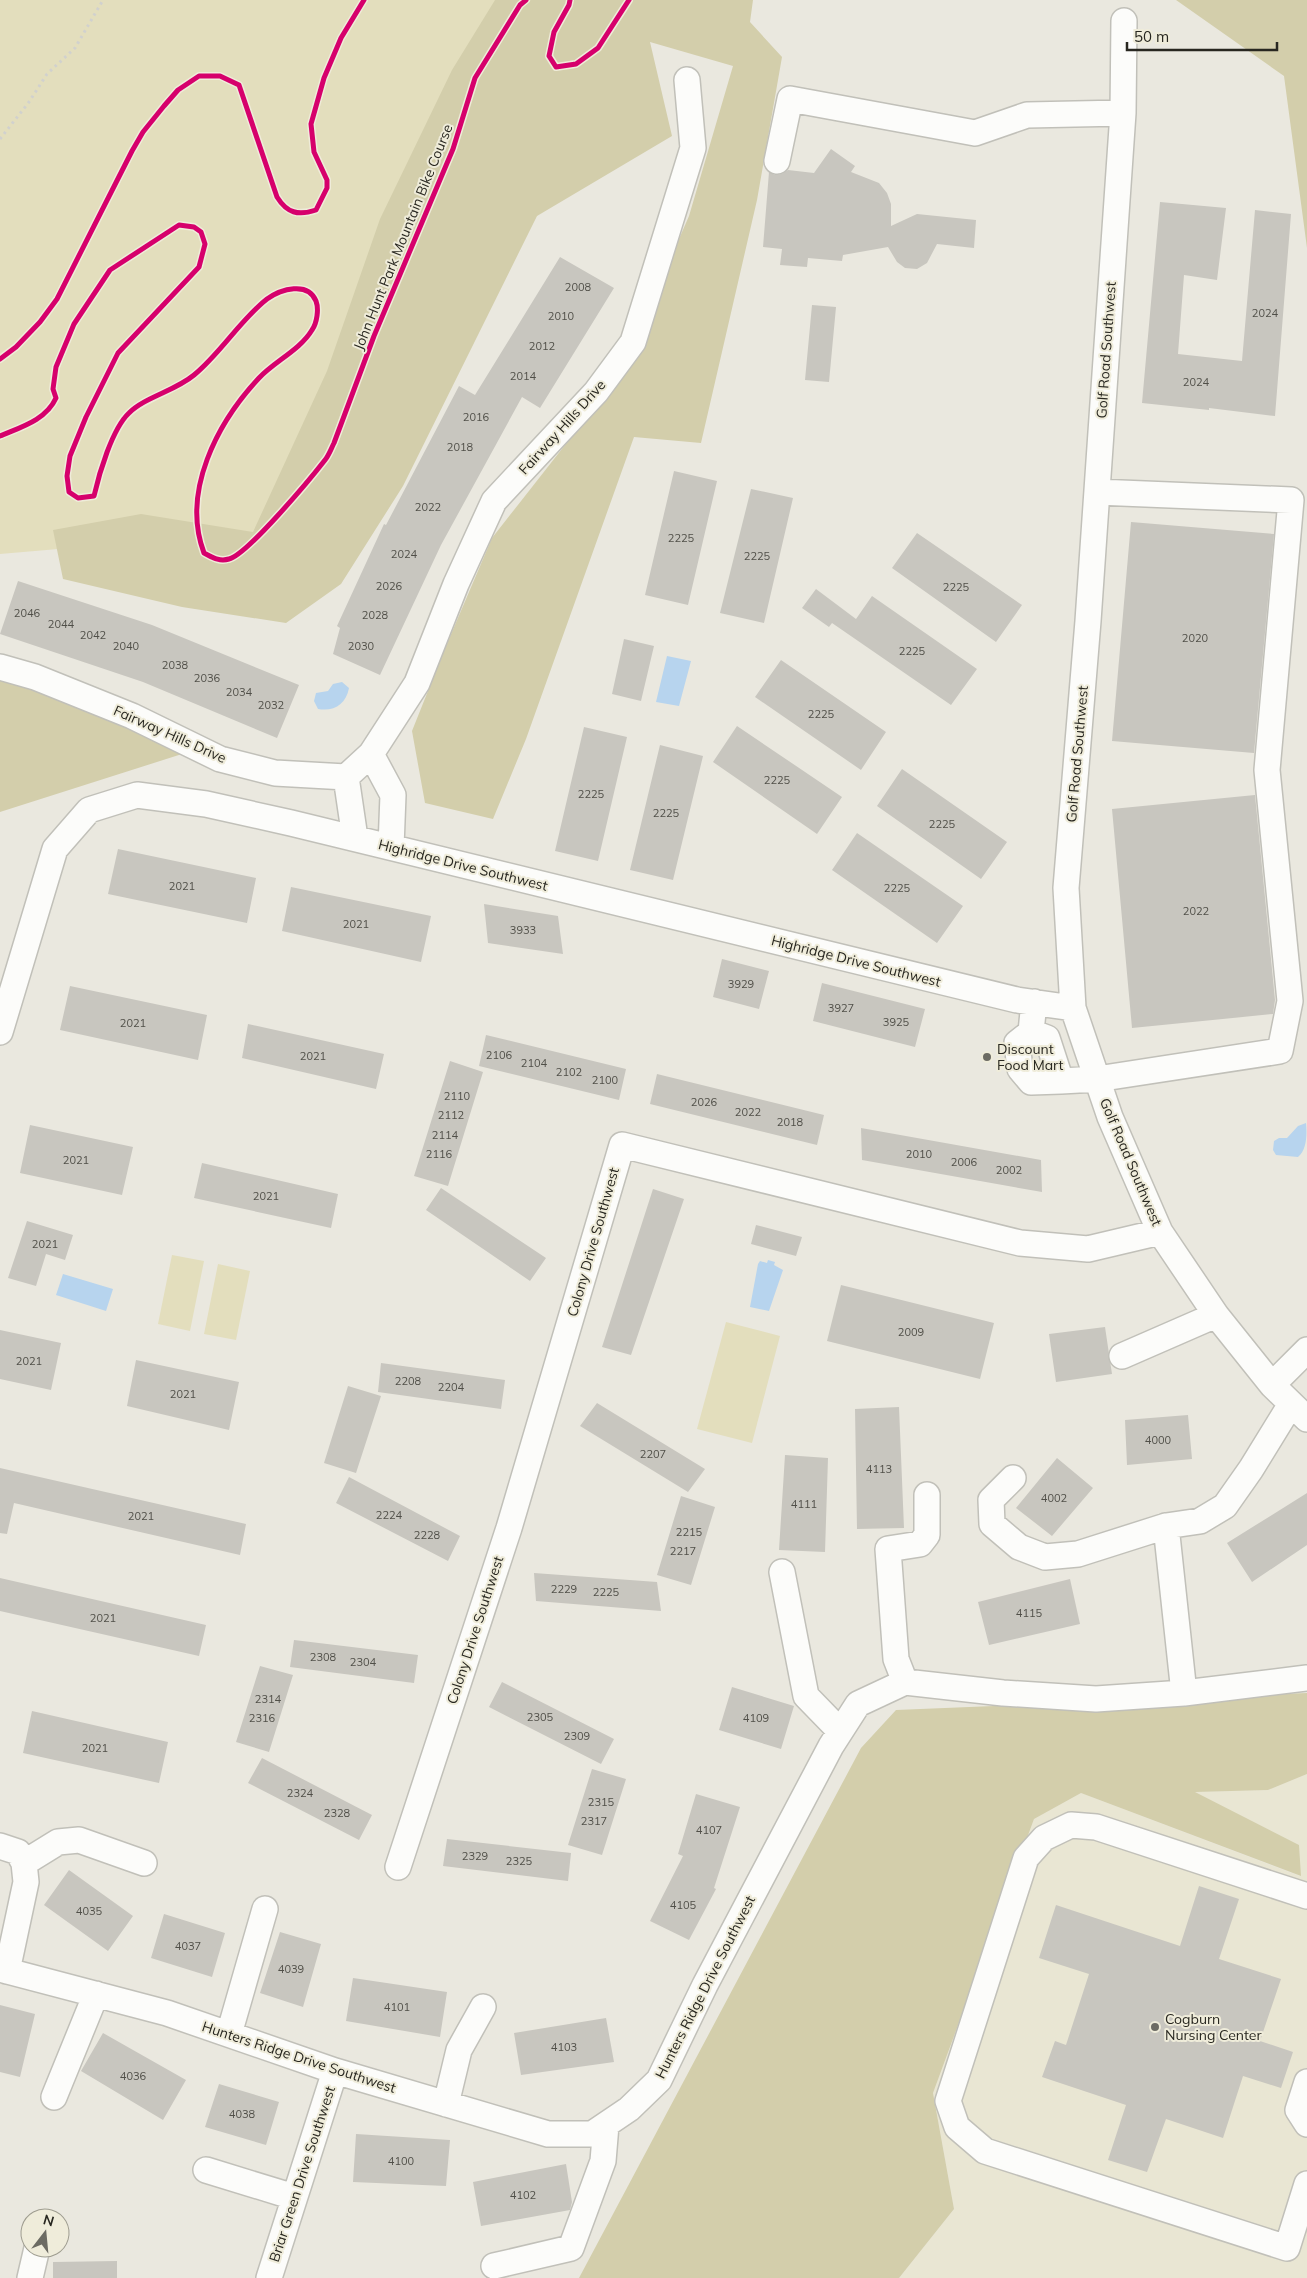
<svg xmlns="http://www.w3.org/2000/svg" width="1307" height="2278" viewBox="0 0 1307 2278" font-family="Mulish,sans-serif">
	<rect width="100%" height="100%" fill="#eae8df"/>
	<path fill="#e9e6d3" d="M1307 1774V2278H899L954 2209 933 2093 1034 1819 1081 1793 1300 1876 1299 1845 1193 1792 1268 1790Z"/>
	<path fill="#e3debd" d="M0 0H677L336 525 0 554Z
		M172 1255 204 1261 190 1331 158 1324Z
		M218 1264 250 1271 236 1340 204 1334Z
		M726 1322 780 1336 752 1443 697 1429Z"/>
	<path fill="#d3ceab" d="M495 0H753L750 22 782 57 757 200 701 443 634 437 526 739 493 819 425 803 412 731 446 646 492 538 598 403 639 331 689 216 733 66 650 42 672 136 537 216 403 486 341 584 286 623 182 607 63 579 53 530 141 514 253 532 327 371 380 219 452 70Z
		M1176 0H1307V248L1284 76Z
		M0 677 154 739 182 754 0 812Z
		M1307 1693V1774L1268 1790 1195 1792 1299 1845 1301 1876 1081 1793 1034 1819 933 2093 954 2209 899 2278H579L861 1748 896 1710Z"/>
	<path fill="#b7d4ee" d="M667 656 691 661 679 706 656 702Z
		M342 682 349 688C346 704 334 712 318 709L314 701 316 693 328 691 333 684Z
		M1306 1123C1307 1134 1307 1150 1298 1157L1276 1155 1273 1150 1274 1141 1279 1138H1287L1298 1126Z
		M768 1260 775 1262 774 1265 783 1270 769 1311 750 1307 758 1264 760 1261 767 1263Z
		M63 1274 113 1289 106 1311 56 1295Z"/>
	<path fill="#c8c6bf" d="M831 149 855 166 851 172 879 183 887 193 891 204V226L917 214 976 220 974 248 937 244 927 263 917 269 905 268 897 262 888 247 843 255 842 261 808 258 807 267 780 265 782 249 763 247 769 172 775 175 782 174 788 170 814 173Z
		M1160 202 1226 208 1217 280 1184 275 1178 354 1242 361 1255 210 1291 214 1275 416 1209 408V410L1142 403Z
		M560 257 614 288 540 408 522 397 441 545 380 675 333 654 340 628 337 626 384 524 386 525 459 386 475 395Z
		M812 305 836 307 829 382 805 380Z
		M674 471 717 481 688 605 645 595Z
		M751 489 793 498 764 623 720 613Z
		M1131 522 1274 534 1254 753 1112 741Z
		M917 533 1022 605 996 642 892 568Z
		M18 581 152 625 299 685 277 738 143 682 0 634Z
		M816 589 856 619 872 596 977 669 951 705 832 623 829 627 802 608Z
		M624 639 654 646 641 701 612 694Z
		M781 660 886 732 861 770 755 697Z
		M737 726 842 797 817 834 713 762Z
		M584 727 627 737 598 861 555 851Z
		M660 745 703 756 673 880 630 870Z
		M902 769 1007 842 981 879 877 806Z
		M1255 795 1275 1000 1273 1014 1132 1028 1112 809Z
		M857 833 963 906 937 943 832 870Z
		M118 849 256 878 247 923 108 894Z
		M291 887 431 916 421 962 282 931Z
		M484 904 558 916 563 954 488 943Z
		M722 959 769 971 759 1009 713 997Z
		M822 983 925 1009 915 1047 813 1021Z
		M70 986 207 1015 198 1060 60 1030Z
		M248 1024 384 1054 376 1089 242 1058Z
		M486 1035 626 1069 619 1100 479 1066Z
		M450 1061 483 1072 448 1186 414 1176Z
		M657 1074 824 1115 817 1145 650 1104Z
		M30 1125 133 1147 122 1195 20 1173Z
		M861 1128 1041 1160 1042 1192 862 1160Z
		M202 1163 338 1194 331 1228 194 1198Z
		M441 1188 546 1258 530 1281 426 1210Z
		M653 1189 684 1199 631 1355 602 1347Z
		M27 1221 73 1235 65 1260 46 1254 36 1286 8 1278Z
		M756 1225 802 1237 796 1256 751 1244Z
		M841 1285 994 1323 980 1379 827 1341Z
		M1105 1327 1112 1374 1056 1382 1049 1334Z
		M0 1330 61 1343 51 1390 0 1379Z
		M136 1360 239 1382 229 1430 127 1406Z
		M381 1363 505 1380 501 1409 378 1392Z
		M348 1386 381 1396 356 1473 324 1463Z
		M597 1403 705 1469 688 1492 580 1426Z
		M899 1407 904 1528 857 1529 855 1409Z
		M1188 1415 1192 1459 1127 1465 1125 1420Z
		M785 1455 828 1458 825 1552 779 1550Z
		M1057 1458 1093 1488 1052 1536 1016 1508Z
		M0 1468 246 1524 240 1555 14 1503 7 1534 0 1533Z
		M349 1477 460 1536 448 1561 336 1503Z
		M1307 1493V1545L1252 1582 1227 1543Z
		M681 1496 715 1507 691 1585 657 1575Z
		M534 1573 657 1582 661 1611 536 1601Z
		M0 1578 206 1625 199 1656 0 1611Z
		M1070 1579 1080 1624 989 1645 978 1602Z
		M294 1640 418 1655 414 1683 290 1667Z
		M260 1666 293 1675 269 1752 236 1742Z
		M502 1682 614 1739 601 1764 489 1707Z
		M732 1687 794 1706 781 1749 719 1730Z
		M32 1711 168 1742 159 1783 23 1753Z
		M262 1758 372 1815 359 1840 248 1783Z
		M592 1769 626 1779 602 1855 568 1845Z
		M696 1794 740 1807 714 1888 716 1889 689 1940 650 1921 683 1856 678 1854Z
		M447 1839 571 1853 568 1881 443 1866Z
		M69 1870 133 1916 108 1951 44 1905Z
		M1199 1886 1239 1899 1219 1959 1281 1979 1260 2041 1293 2052 1281 2088 1243 2076 1223 2138 1166 2119 1147 2172 1108 2160 1126 2105 1042 2077 1055 2041 1066 2045 1089 1974 1039 1958 1056 1905 1180 1946Z
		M164 1914 225 1933 212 1977 151 1958Z
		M280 1932 321 1944 303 2007 260 1993Z
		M353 1978 447 1992 440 2037 346 2021Z
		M0 2005 35 2014 20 2077 0 2072Z
		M606 2018 614 2062 521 2075 514 2033Z
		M103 2033 186 2080 163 2120 81 2071Z
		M219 2084 279 2102 266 2145 205 2127Z
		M356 2134 450 2140 446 2186 353 2182Z
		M566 2164 572 2202 570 2210 481 2226 473 2182Z
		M117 2261V2278H53V2262Z"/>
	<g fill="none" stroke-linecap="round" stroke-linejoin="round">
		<g stroke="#c1c0b9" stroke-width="28">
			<path id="minor" d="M1124 21 1123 113 1088 621 1066 888 1073 1008 1110 1117 1160 1232 1216 1315 1272 1385 1307 1419
				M777 161 790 99 975 133 1027 115 1123 113
				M0 667 35 677 132 716 220 759 275 773 346 777 371 754 417 683 456 584 494 501 596 392 633 342 693 148 687 80
				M371 754 393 795 391 847
				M346 777 355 838
				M1034 1002 1031 1032 1047 1038 1061 1081 1097 1079 1280 1051 1290 1001 1267 770 1291 500 1097 492
				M0 1032 55 849 89 810 137 795 206 804 291 823 1017 1000 1073 1008
				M1031 1032 1017 1043 1020 1069 1031 1082 1061 1081
				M1122 1356 1216 1315
				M1272 1385 1307 1350
				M1013 1478 991 1500 992 1524 1019 1547 1045 1557 1078 1554 1166 1526 1200 1521 1225 1506 1251 1469 1291 1404
				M1166 1526 1184 1693
				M782 1572 806 1696 840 1731
				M905 1682 896 1659 888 1549 920 1544 927 1535V1495
				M0 1846 18 1852 24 1863 26 1882 7 1971
				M24 1863 58 1842 79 1840 144 1863
				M398 1867 509 1528 622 1145 1020 1243 1088 1249 1160 1232
				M1307 1896 1096 1827 1071 1825 1044 1838 1026 1858 948 2101 957 2127 985 2151 1287 2248 1307 2184
				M0 1969 167 2013 335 2071 548 2134H592L629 2109 659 2080 705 1985 831 1746 858 1704 905 1682 1003 1693 1096 1699 1184 1693 1307 1678
				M229 2034 265 1909
				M1307 2082 1298 2110 1307 2124
				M54 2097 96 1994
				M446 2104 459 2050 483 2007
				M206 2170 294 2197
				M494 2266 571 2248 603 2161 606 2125
				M30 2278 37 2248
				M269 2278 335 2071"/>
		</g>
		<path stroke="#d1d1ce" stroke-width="3" stroke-dasharray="2.5 4" stroke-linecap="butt" d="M0 139 29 102 47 74 75 48 103 0"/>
		<use href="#minor" stroke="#fcfcfa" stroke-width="25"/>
		<g stroke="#efecda" stroke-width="8">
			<path id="cycleway" d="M570 0 569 5 554 32 549 56 556 67 576 64 598 48 629 0
				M0 359 16 347 40 322 57 299 132 151 143 132 164 106 178 90 199 76H220L239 85 277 197C287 213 298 216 316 210L327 188V180L314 152 311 124 324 78 341 38 364 0
				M0 436C21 427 46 420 56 398L53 389 56 367 74 324 110 270 179 225 194 227 201 232 205 244 199 267 118 353 86 417 70 456 67 476 69 492 78 498 94 496C99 474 112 429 129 413 145 397 175 391 194 375 220 354 241 319 267 299 281 289 308 281 316 301 319 309 317 323 312 330 300 350 275 361 259 378 217 423 181 492 204 553 212 557 219 562 229 559 247 555 311 478 325 460 329 455 331 449 334 443L374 336 453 149 475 78 520 5 526 0"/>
		</g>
		<use href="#cycleway" stroke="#d6006c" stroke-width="5"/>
	</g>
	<g fill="#6c6b63" stroke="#efecda" stroke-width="2">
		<circle cx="987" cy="1057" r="5"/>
		<circle cx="1155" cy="2027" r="5"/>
	</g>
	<g text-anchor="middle" stroke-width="4" stroke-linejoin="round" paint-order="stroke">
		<g font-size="11" fill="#504f48">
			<text x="578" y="291">2008</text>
			<text x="1265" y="317">2024</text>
			<text x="561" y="320">2010</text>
			<text x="542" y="350">2012</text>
			<text x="523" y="380">2014</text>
			<text x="1196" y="386">2024</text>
			<text x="476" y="421">2016</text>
			<text x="460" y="451">2018</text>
			<text x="428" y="511">2022</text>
			<text x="681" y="542">2225</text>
			<text x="404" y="558">2024</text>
			<text x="757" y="560">2225</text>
			<text x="389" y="590">2026</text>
			<text x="956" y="591">2225</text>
			<text x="27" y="617">2046</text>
			<text x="375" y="619">2028</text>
			<text x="61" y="628">2044</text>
			<text x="93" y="639">2042</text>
			<text x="1195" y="642">2020</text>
			<text x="126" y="650">2040</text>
			<text x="361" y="650">2030</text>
			<text x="912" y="655">2225</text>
			<text x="175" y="669">2038</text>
			<text x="207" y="682">2036</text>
			<text x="239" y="696">2034</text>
			<text x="271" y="709">2032</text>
			<text x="821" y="718">2225</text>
			<text x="777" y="784">2225</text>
			<text x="591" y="798">2225</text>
			<text x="666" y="817">2225</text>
			<text x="942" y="828">2225</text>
			<text x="182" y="890">2021</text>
			<text x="897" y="892">2225</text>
			<text x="1196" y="915">2022</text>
			<text x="356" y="928">2021</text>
			<text x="523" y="934">3933</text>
			<text x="741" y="988">3929</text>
			<text x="841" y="1012">3927</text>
			<text x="896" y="1026">3925</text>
			<text x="133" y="1027">2021</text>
			<text x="499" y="1059">2106</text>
			<text x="313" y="1060">2021</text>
			<text x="534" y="1067">2104</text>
			<text x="569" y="1076">2102</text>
			<text x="605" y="1084">2100</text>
			<text x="457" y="1100">2110</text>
			<text x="704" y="1106">2026</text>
			<text x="748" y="1116">2022</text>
			<text x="451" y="1119">2112</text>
			<text x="790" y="1126">2018</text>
			<text x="445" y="1139">2114</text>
			<text x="439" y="1158">2116</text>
			<text x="919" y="1158">2010</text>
			<text x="76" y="1164">2021</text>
			<text x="964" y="1166">2006</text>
			<text x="1009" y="1174">2002</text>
			<text x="266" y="1200">2021</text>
			<text x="45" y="1248">2021</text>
			<text x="911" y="1336">2009</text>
			<text x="29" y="1365">2021</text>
			<text x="408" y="1385">2208</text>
			<text x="451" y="1391">2204</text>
			<text x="183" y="1398">2021</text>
			<text x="1158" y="1444">4000</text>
			<text x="653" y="1458">2207</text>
			<text x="879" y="1473">4113</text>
			<text x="1054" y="1502">4002</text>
			<text x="804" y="1508">4111</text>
			<text x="389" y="1519">2224</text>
			<text x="141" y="1520">2021</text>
			<text x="689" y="1536">2215</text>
			<text x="427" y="1539">2228</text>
			<text x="683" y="1555">2217</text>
			<text x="564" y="1593">2229</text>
			<text x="606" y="1596">2225</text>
			<text x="1029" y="1617">4115</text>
			<text x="103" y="1622">2021</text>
			<text x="323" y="1661">2308</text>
			<text x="363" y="1666">2304</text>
			<text x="268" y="1703">2314</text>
			<text x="540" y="1721">2305</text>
			<text x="262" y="1722">2316</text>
			<text x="756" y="1722">4109</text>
			<text x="577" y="1740">2309</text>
			<text x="95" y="1752">2021</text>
			<text x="300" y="1797">2324</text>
			<text x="601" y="1806">2315</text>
			<text x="337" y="1817">2328</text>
			<text x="594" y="1825">2317</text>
			<text x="709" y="1834">4107</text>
			<text x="475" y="1860">2329</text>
			<text x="519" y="1865">2325</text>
			<text x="683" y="1909">4105</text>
			<text x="89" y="1915">4035</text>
			<text x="188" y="1950">4037</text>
			<text x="291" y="1973">4039</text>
			<text x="397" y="2011">4101</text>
			<text x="564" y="2051">4103</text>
			<text x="133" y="2080">4036</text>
			<text x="242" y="2118">4038</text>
			<text x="401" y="2165">4100</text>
			<text x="523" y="2199">4102</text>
		</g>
		<g font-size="14" fill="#282720" stroke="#efecda">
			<text transform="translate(403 237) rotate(-68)" y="5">John Hunt Park Mountain Bike Course</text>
			<text transform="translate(1106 350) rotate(-86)" y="5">Golf Road Southwest</text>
			<text transform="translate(562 427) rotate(-48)" y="5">Fairway Hills Drive</text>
			<text transform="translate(170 734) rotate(24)" y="5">Fairway Hills Drive</text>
			<text transform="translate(1077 754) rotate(-85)" y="5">Golf Road Southwest</text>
			<text transform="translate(463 865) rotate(14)" y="5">Highridge Drive Southwest</text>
			<text transform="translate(856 961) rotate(14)" y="5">Highridge Drive Southwest</text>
			<text transform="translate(1131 1162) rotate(67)" y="5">Golf Road Southwest</text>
			<text transform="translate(593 1242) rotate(-74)" y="5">Colony Drive Southwest</text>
			<text transform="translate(475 1630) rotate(-72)" y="5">Colony Drive Southwest</text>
			<text transform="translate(705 1987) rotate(-63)" y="5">Hunters Ridge Drive Southwest</text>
			<text transform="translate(299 2057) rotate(18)" y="5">Hunters Ridge Drive Southwest</text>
			<text transform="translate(302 2174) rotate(-72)" y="5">Briar Green Drive Southwest</text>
		</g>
		<g font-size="14" fill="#282720" stroke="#efecda" text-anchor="start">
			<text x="997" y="1054">Discount<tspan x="997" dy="16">Food Mart</tspan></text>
			<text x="1165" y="2024">Cogburn<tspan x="1165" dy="16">Nursing Center</tspan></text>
		</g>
	</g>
	<g transform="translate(45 2233) rotate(16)"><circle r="24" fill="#efecda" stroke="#9f9d90"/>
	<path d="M0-4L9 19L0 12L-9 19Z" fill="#6c6b63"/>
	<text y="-8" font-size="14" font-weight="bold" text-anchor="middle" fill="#282720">N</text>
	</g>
	<path d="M1127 42v8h150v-8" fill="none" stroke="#282720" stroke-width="2.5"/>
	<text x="1134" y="42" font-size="15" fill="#282720" stroke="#efecda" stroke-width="4" paint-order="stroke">50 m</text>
</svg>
